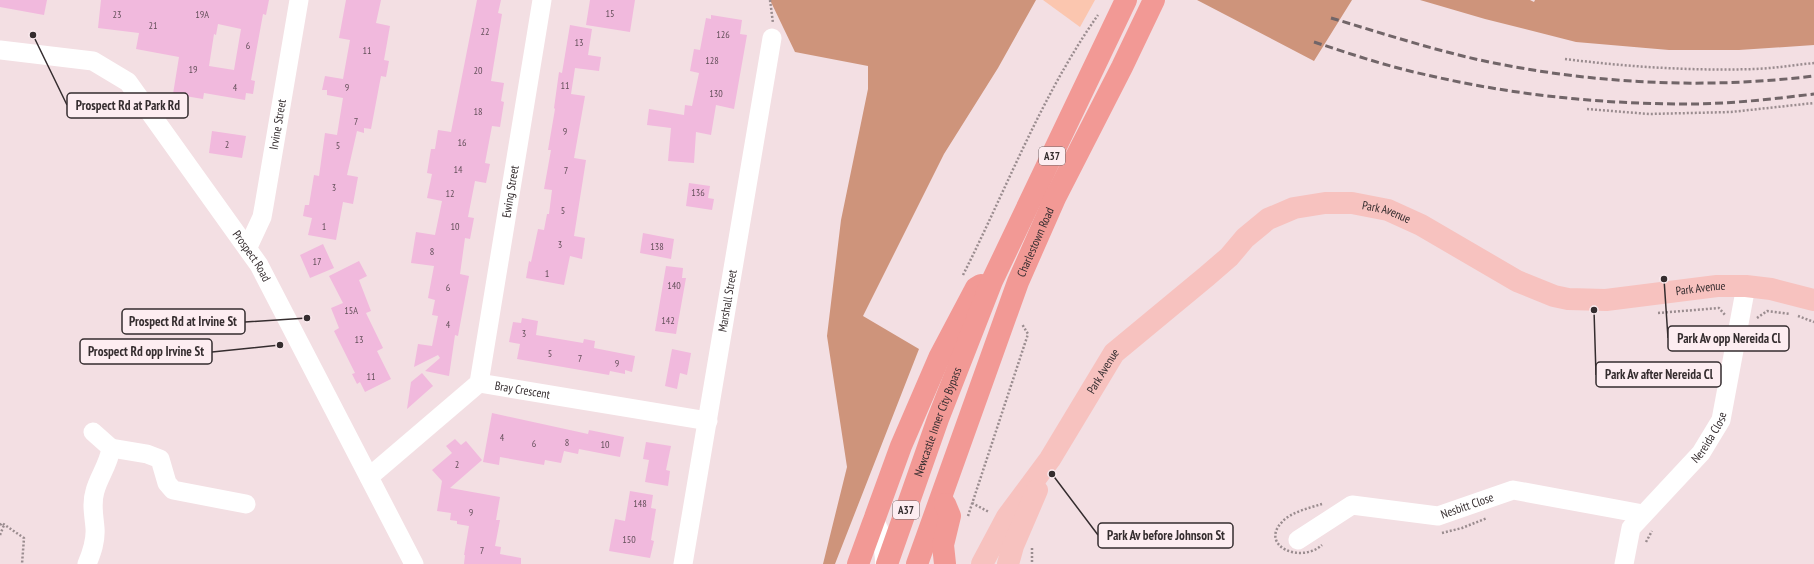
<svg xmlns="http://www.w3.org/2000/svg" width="1814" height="564" viewBox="0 0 1814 564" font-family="'PT Sans Narrow',sans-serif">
	<rect width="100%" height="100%" fill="#f3dfe3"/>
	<path fill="#fbc6af" d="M1043 0H1095L1080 27Z"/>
	<path fill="#ce947b" d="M770 0H1036L998 68 944 154 863 316 919 349 835 564H823L847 467 827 336 841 220 868 89V66L795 52Z
		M1197 0H1352L1314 61Z
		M1420 0H1530L1534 2 1535 0H1814V45L1739 50H1669L1576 42 1485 19Z"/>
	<path fill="#f1b9dd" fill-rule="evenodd" d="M0 0H47L44 15 0 7Z
		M101 0H269L266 15 263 14 251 80 255 81 253 94 246 93 245 100 204 93 203 99 173 94 179 57 136 49 139 33 98 28ZM218 24 241 29 234 70 209 66 214 34 216 35Z
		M346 0H381L376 23 390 26 384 60 389 61 386 77 381 76 371 129 364 128V133L357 131 347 175 358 177 353 204 343 202 336 240 308 235 312 218 303 216 305 205H309L314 175 319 176 325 133 337 135 343 98 327 95V90H322L325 76 343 79 350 40 339 38Z
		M477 0H501L498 13 502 14 491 81 504 83 501 101 504 102 500 127 492 126 485 163 490 164 486 183 475 181 468 217 474 218 470 239 465 238 460 274 469 276 458 336 455 335 449 376 425 371 440 358 438 355 414 367 418 344 432 346 438 316 432 315 435 300 428 298 434 266 411 263 416 232 435 235 442 201 427 198 432 174 427 173 431 149H435L438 130 451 132Z
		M590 0H635L630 32 586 25Z
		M711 15 742 20 740 34 747 35 734 109 716 105 711 135 696 132 694 163 668 161 671 128 647 125 649 109 684 115 685 105 692 106 699 73 690 71 694 49 700 50 706 18 711 19Z
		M570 25 592 29 588 55 601 57 599 71 575 68 571 94 585 96 574 158 586 160 574 236 585 238 582 259 570 256 564 285 526 278 529 261 531 262 538 229 544 230 547 214H549L552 190 544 189 551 150H548L555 109 554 108 559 72 562 73Z
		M212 131 246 136 242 158 209 153Z
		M689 183 710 186 708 198 714 199 712 210 686 206Z
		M643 233 674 239 671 259 640 253Z
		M323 244 334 268 310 278 300 255Z
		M359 261 367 276 359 280 371 311 366 313 383 348 377 351 391 379 365 392 360 382 357 384 352 374 355 373 334 331 339 328 331 308 343 303 329 276Z
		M666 266 683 268 682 278H686L676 334 655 331Z
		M522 318 538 321 536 335 583 343 584 339 595 341 594 348 635 356 632 372 625 370V374L610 371 609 375 517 359 520 344 509 342 513 322 521 323Z
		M672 349 691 353 687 375 680 373 677 389 665 386Z
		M422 373 433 386 407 409 411 382Z
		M492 413 588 434 589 430 624 437 620 457 579 449 578 454 564 451 561 463 545 460 544 465 500 457 499 465 483 462Z
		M455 439 461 445 466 441 482 460 450 488 500 497 496 520H500L495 546 501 547 500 554 521 558V564H464L465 555H464L469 526 457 524V521L450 520 451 513 437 511 442 481 432 470 452 453 446 446Z
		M646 442 671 446 666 470 670 471 668 486 645 482 649 460 643 459Z
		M630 491 653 495 651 508 656 509 651 540 654 541 650 558 609 551 615 519 625 521Z"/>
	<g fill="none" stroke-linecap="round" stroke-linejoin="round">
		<path stroke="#9a8c8f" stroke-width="2.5" stroke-dasharray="2 2" stroke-linecap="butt" d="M770 0 773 23
			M1565 59C1629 67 1692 71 1756 69 1776 68 1795 65 1814 63
			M1587 109 1649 114 1731 112 1814 103
			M963 275C1007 188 1041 96 1098 15
			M1658 313 1719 308 1725 315
			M1798 316 1814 322
			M1757 318 1767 311 1790 314
			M972 503 989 512
			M1322 504C1309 508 1291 512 1282 522 1259 546 1301 564 1322 545
			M968 516 1028 334 1022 324
			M0 525 2 523 24 538 22 564
			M1442 533 1462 528 1487 518
			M0 535 4 525
			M1646 542 1652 531
			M1032 548V564"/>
		<g stroke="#fff" stroke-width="19">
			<path id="s1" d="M0 50 93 61 128 82 259 265 414 564"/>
			<path id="s2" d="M248 247 262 217 264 206 299 0"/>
			<path id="s3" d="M479 383 542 0"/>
			<path id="s4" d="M479 383 708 421"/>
			<path d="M111 448 147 454 160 459 167 483 173 490 246 504"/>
			<path d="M369 477 479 383"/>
			<path d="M873 518 882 536 885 564"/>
			<path id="s5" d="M1298 540 1352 505 1438 516 1513 490 1643 514"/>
			<path d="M87 564C92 552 96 541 95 528 94 515 91 504 95 491 99 476 109 464 111 448L93 432"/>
			<path id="s6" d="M683 564 772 38"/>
			<path id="s7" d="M1624 564 1631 528 1701 453 1721 420 1746 286"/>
		</g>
		<g stroke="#f7c2bf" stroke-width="22">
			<path id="s8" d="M982 564 1007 517 1050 459 1114 353 1207 276 1229 257 1245 238 1268 219 1294 208 1325 203H1352L1388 210 1421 225 1517 281 1554 296 1568 299 1606 300 1717 286H1746L1771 289 1814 300"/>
			<path d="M1008 564 1013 546 1037 490"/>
		</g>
		<g stroke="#f29995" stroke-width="22">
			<path d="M858 564 901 446 939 358 976 288 981 285"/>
			<path id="s9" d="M887 564 938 419 992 281 1126 0"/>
			<path id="s10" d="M917 564 1018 282 1055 198 1122 67 1154 0"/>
			<path d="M945 564 943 545 950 516 945 504"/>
		</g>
		<path stroke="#716568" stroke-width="3" stroke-dasharray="8 4" stroke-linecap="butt" d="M1331 18C1385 34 1439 52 1494 63 1599 84 1708 89 1814 76
			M1314 42C1351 54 1389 67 1427 75 1513 95 1600 104 1688 104 1730 104 1772 99 1814 94"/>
	</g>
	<g text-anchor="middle" stroke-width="4" stroke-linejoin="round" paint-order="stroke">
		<g font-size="10" fill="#64505a">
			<text x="610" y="17">15</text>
			<text x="117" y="18">23</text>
			<text x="202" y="18">19A</text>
			<text x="153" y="29">21</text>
			<text x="485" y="35">22</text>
			<text x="723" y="38">126</text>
			<text x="579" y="46">13</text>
			<text x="248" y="49">6</text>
			<text x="367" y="54">11</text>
			<text x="712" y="64">128</text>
			<text x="193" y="73">19</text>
			<text x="478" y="74">20</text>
			<text x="565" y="89">11</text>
			<text x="235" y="91">4</text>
			<text x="347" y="91">9</text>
			<text x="716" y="97">130</text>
			<text x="478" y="115">18</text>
			<text x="356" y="125">7</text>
			<text x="565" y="135">9</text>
			<text x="462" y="146">16</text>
			<text x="227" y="148">2</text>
			<text x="338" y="149">5</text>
			<text x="458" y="173">14</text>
			<text x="566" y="174">7</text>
			<text x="334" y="191">3</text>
			<text x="698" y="196">136</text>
			<text x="450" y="197">12</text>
			<text x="563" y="214">5</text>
			<text x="324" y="230">1</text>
			<text x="455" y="230">10</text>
			<text x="560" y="248">3</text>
			<text x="657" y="250">138</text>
			<text x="432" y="255">8</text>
			<text x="317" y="265">17</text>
			<text x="547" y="277">1</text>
			<text x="674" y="289">140</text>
			<text x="448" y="291">6</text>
			<text x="351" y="314">15A</text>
			<text x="668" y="324">142</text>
			<text x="448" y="328">4</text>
			<text x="524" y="337">3</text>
			<text x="359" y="343">13</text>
			<text x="550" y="357">5</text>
			<text x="580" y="362">7</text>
			<text x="617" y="367">9</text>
			<text x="371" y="380">11</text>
			<text x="502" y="441">4</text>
			<text x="567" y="446">8</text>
			<text x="534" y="447">6</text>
			<text x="605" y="448">10</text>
			<text x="457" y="468">2</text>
			<text x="640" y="507">148</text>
			<text x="471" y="516">9</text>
			<text x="629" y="543">150</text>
			<text x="482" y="554">7</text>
		</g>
		<g fill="#fdedf1" stroke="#716769" stroke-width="1">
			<rect x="1039" y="147" width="26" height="18" rx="3"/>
			<rect x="893" y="501" width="26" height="18" rx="3"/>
		</g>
		<g font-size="11" font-weight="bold" fill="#352d2f">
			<text x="1052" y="160">A37</text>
			<text x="906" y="514">A37</text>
		</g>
		<g font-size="12" fill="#352d2f" stroke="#fdedf1">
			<text dy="4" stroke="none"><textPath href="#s2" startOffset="127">Irvine Street</textPath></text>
			<text dy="4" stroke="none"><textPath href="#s3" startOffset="194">Ewing Street</textPath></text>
			<text dy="4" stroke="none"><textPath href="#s8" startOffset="576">Park Avenue</textPath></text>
			<text dy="4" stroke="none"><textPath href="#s10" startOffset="343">Charlestown Road</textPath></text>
			<text dy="4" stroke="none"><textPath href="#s1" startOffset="348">Prospect Road</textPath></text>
			<text dy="4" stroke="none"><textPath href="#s8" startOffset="912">Park Avenue</textPath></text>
			<text dy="4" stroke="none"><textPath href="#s6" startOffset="267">Marshall Street</textPath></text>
			<text dy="4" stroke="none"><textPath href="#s8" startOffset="228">Park Avenue</textPath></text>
			<text dy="4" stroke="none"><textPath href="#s4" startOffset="44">Bray Crescent</textPath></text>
			<text dy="4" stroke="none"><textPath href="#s9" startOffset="151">Newcastle Inner City Bypass</textPath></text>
			<text dy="4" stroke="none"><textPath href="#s7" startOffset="157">Nereida Close</textPath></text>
			<text dy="4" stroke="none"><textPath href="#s5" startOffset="182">Nesbitt Close</textPath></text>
		</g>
	</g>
	<path fill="none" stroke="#352d2f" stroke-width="1.5" d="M33 35L67 105M307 318L245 322M1664 279L1668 338M280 345L212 352M1594 310L1596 375M1052 474L1098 535"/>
	<g fill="#352d2f" stroke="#fdedf1" stroke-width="1.5">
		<circle cx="33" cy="35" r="4"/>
		<circle cx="307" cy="318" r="4"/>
		<circle cx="1664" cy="279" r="4"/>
		<circle cx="280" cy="345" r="4"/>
		<circle cx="1594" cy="310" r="4"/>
		<circle cx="1052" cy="474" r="4"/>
	</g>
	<g fill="#fdedf1" stroke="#352d2f" stroke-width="1.5">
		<rect x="67" y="93" width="121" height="25" rx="4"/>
		<rect x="122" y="309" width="123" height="25" rx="4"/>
		<rect x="1668" y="326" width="121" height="25" rx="4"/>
		<rect x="80" y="339" width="132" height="25" rx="4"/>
		<rect x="1596" y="362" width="125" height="25" rx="4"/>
		<rect x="1098" y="523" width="135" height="25" rx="4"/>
	</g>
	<g font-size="13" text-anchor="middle" font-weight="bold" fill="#352d2f">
		<text x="128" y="110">Prospect Rd at Park Rd</text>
		<text x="183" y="326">Prospect Rd at Irvine St</text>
		<text x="1729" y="343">Park Av opp Nereida Cl</text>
		<text x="146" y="356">Prospect Rd opp Irvine St</text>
		<text x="1659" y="379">Park Av after Nereida Cl</text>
		<text x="1166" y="540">Park Av before Johnson St</text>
	</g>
</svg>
